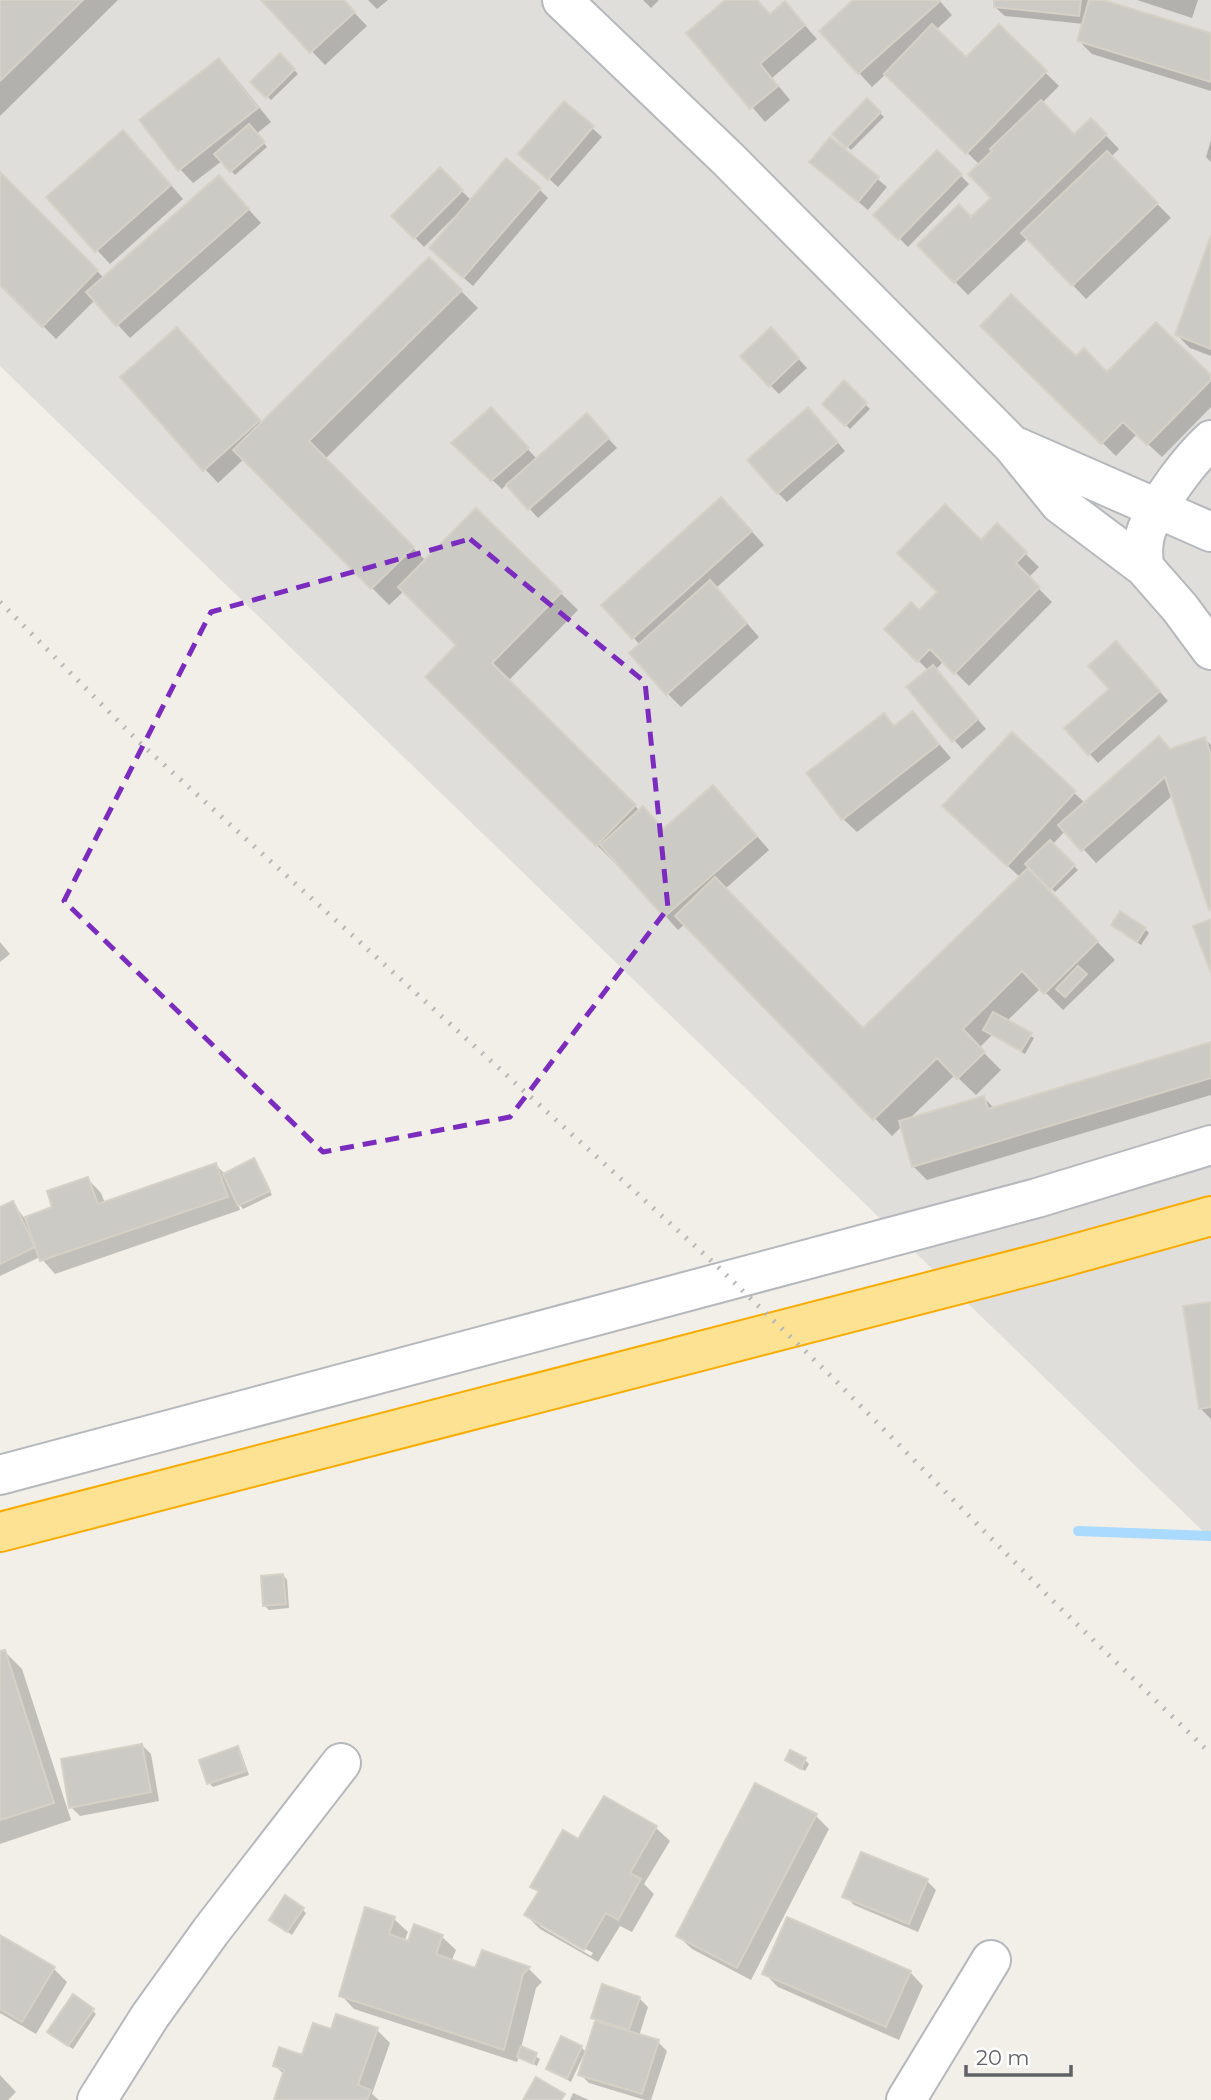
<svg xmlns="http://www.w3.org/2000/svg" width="1211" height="2100" viewBox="0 0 1211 2100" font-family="Montserrat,sans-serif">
	<rect width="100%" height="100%" fill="#f1efe8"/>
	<path fill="#e0deda" d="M0 0H1211V1539L0 366Z"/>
	<path fill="#0003" fill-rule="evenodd" d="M0 0H118L0 116Z
		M263 0H342L367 26 325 65Z
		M368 0H388L377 9Z
		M643 0H659L651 8Z
		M727 0H757L771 16 785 3 817 39 772 78 790 100 765 122 688 33Z
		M856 0H939L952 15 936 30 967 60 999 27 1059 86 1042 103 1074 136 1091 120 1119 149 1111 157 1171 218 1086 299 1028 238 968 295 919 245 972 219 993 198 980 165 886 74 872 87 859 73Z
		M996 0H1097L1211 35V91L1092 54 1079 41 1084 24 1005 16 995 7Z
		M1137 0H1198L1192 18Z
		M280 56 298 74 271 100 253 82Z
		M219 60 232 73 271 122 256 134 267 147 235 175 222 161 193 183 180 169Z
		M867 101 884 117 851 150 834 134Z
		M564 103 602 137 558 187 527 159Z
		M830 139 887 187 868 210 821 170Z
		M1211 140V162L1206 157Z
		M136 145 183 199 110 264 48 197Z
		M937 152 969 184 908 247 876 215Z
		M440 170 472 201 540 190 548 198 473 286 440 257 456 219 454 217 424 247 394 216Z
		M0 175 104 278 232 191 261 223 130 338 95 300 56 339 0 283Z
		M1211 240V356L1190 348 1177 335Z
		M429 259 478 308 325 459 426 561 476 510 578 610 508 681 640 811 643 808 664 830 727 801 769 850 725 889 863 1030 1020 877 958 820 1012 735 1085 803 1171 750 1205 739 1211 745V909L1173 795 1096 863 1066 830 1052 845 1078 870 1055 892 1031 868 1028 871 1115 960 1063 1010 1041 988 1007 1021 1034 1038 1025 1054 992 1035 979 1048 1001 1070 976 1095 955 1075 908 1120 984 1098 995 1109 1211 1044V1095L927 1180 913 1166 902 1126 892 1136 685 924 678 930 616 861 614 862 427 677 459 645 404 591 389 605 244 459 218 483 205 469 190 343 262 424Z
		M983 326 1076 358 1107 374 1211 378V407L1162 457 1137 434 1116 456Z
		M780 339 807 368 779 394 770 385Z
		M844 383 870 409 850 429 824 403Z
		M817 418 845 451 787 502 778 493Z
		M500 419 537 459 595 424 617 448 538 518 507 484 502 489 453 443Z
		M735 513 764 545 716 588 759 637 681 707 668 694 640 645 633 637Z
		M997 526 1039 567 1028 578 1052 602 969 686 944 661 935 670 986 729 962 749 954 740 929 671 886 629 920 612Z
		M1125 652 1168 701 1098 763 1066 728 1111 689Z
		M913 713 951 758 857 832 843 819 883 715 895 727Z
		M1118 929H1145L1149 933 1141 945Z
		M0 942 10 954 0 962Z
		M254 1161 272 1195 243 1209 238 1203 240 1210 55 1274 40 1257 0 1276V1209L13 1203 25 1219 55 1209 88 1179 101 1193 105 1203 216 1165 225 1174Z
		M1211 1303V1419L1200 1408Z
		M283 1575 287 1580 289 1608 269 1610 265 1606Z
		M5 1652 22 1669 71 1820 0 1844V1653Z
		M142 1745 151 1754 159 1801 80 1816 71 1807Z
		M237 1748 241 1752 249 1775 213 1787 209 1783 201 1761Z
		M787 1760H805L809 1764 805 1771Z
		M605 1798 656 1828 670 1841 644 1884 654 1894 632 1932 620 1926 598 1962 540 1929 526 1915 539 1893 532 1886 579 1841ZM540 1922 593 1953 591 1956 540 1926Z
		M816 1816 829 1829 751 1980 692 1949 678 1936Z
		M862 1854 927 1881 936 1890 918 1932 854 1905 845 1896Z
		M302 1909 306 1913 292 1935 275 1923Z
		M394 1919 408 1932 404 1942 442 1937 456 1950 451 1962 476 1971 483 1952 529 1969 542 1982 536 1988 521 2048 540 2059 537 2066 519 2056 517 2062 354 2009 341 1995Z
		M0 1937 53 1968 67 1982 36 2034 0 2013Z
		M910 1972 923 1986 899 2040 778 1987 764 1973Z
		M639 1998 648 2007 639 2036 658 2042 667 2051 651 2100H645L589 2083 580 2074 585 2057 583 2056 571 2082 548 2069 581 2047 587 2053 597 2022 593 2018Z
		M92 2010 96 2014 73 2049 53 2036Z
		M377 2030 390 2043 372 2094 379 2100H276L284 2075 275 2065Z
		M0 2075 16 2092 8 2100H0Z
		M573 2093 589 2100H570Z"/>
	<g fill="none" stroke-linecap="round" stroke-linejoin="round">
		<path stroke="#aadaff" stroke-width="10" d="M1078 1531 1211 1536"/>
	</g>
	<path fill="#cccac5" stroke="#d6d1c6" stroke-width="2" d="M0 0H83L0 81Z
		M261 0H344L355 12 310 53Z
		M725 0H757L770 14 785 1 805 25 760 64 778 86 750 109 686 33Z
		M853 0H940V1L858 74 819 31Z
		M994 0H1081L1079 16 994 7Z
		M1089 0H1103L1211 33V82L1077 41Z
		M932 24 966 57 999 24 1047 71 966 154 884 74Z
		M280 53 295 69 266 98 250 82Z
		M219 58 258 108 178 171 139 120Z
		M867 98 881 112 846 148 832 134Z
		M1041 100 1074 134 1091 118 1107 134 954 283 917 245 959 204 971 217 991 198 968 174 992 151 990 149Z
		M564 101 594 126 548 180 518 154Z
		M249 124 265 142 230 172 214 154Z
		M123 130 171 185 95 252 46 197Z
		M830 137 879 177 858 202 809 162Z
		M937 150 962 174 898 240 873 215Z
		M1107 151 1158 203 1072 286 1021 233Z
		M506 158 541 188 463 278 429 248Z
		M440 167 463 190 414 239 391 216Z
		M0 172 98 270 42 327 0 285Z
		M219 175 249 209 116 326 86 292Z
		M1211 235V349L1175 335Z
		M429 257 462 290 309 441 414 547 371 589 233 450Z
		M1011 294 1076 356 1084 348 1107 372 1156 322 1211 375V380L1147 445 1123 422 1101 444 980 326Z
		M177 327 260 420 203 471 120 377Z
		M771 327 799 358 769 387 740 356Z
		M844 380 867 403 845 426 822 404Z
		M491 407 529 448 491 481 451 443Z
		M808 407 838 442 777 494 747 460Z
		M587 413 609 438 528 510 506 485Z
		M721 497 752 531 632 639 601 605Z
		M945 504 981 540 997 523 1027 552 1016 563 1040 587 954 674 930 649 917 662 884 629 911 602 919 610 937 592 897 553Z
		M476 508 562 592 492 663 636 805 596 846 425 677 456 645 398 587Z
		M710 580 747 623 666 695 629 653Z
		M1116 641 1160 691 1088 755 1064 728 1109 689 1088 666Z
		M933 665 978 719 952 742 906 687Z
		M913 711 939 744 842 820 806 773 884 713 894 726Z
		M1012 732 1076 791 1007 866 942 806Z
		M1159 736 1170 749 1205 737 1211 755V909L1209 910 1165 777 1081 851 1058 825Z
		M713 785 757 836 664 917 600 845 643 806 663 829Z
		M1050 840 1075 865 1050 890 1025 864Z
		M1028 868 1098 941 1044 994 1022 971 963 1029 985 1052 957 1079 937 1058 873 1120 675 916 715 877 863 1028Z
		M1120 911 1146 928 1137 942 1111 925Z
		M1211 919V973L1193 926Z
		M1078 966 1087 974 1065 997 1056 989Z
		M993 1012 1032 1033 1021 1051 983 1030Z
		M1211 1042V1078L912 1167 899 1121 984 1096 988 1109Z
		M254 1158 270 1191 238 1206 223 1174Z
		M216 1163 228 1197 40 1261 25 1217 52 1207 47 1191 88 1177 98 1204Z
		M13 1201 35 1247 0 1264V1207Z
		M1211 1302V1407L1199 1409 1183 1306Z
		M283 1574 286 1604 263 1606 261 1576Z
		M5 1650 54 1803 0 1820V1651Z
		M142 1744 151 1792 69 1808 61 1759Z
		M238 1746 246 1771 207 1784 199 1760Z
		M790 1750 806 1758 801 1769 785 1760Z
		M755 1783 817 1814 737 1968 676 1936Z
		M604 1796 657 1826 630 1873 641 1879 618 1920 606 1913 584 1950 524 1915 539 1891 530 1887 563 1830 578 1839Z
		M861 1852 928 1879 909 1924 842 1897Z
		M285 1895 304 1908 287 1932 269 1920Z
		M365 1907 395 1917 389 1934 408 1941 414 1924 443 1935 436 1954 475 1968 482 1950 530 1967 523 1974 504 2050 339 1996Z
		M787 1917 911 1971 886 2027 762 1974Z
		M0 1935 55 1967 22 2022 0 2009Z
		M602 1984 640 1997 629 2030 591 2018Z
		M73 1994 94 2009 68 2046 47 2032Z
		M336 2014 378 2028 358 2085 371 2090 367 2100H274L284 2070 273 2066 279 2047 302 2055 313 2023 331 2029Z
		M595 2021 659 2040 642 2094 578 2075Z
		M561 2036 582 2046 567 2079 546 2069Z
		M521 2046 537 2053 533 2064 517 2057Z
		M536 2077 565 2094 561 2100H523Z"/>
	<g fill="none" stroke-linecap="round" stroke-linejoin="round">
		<g stroke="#b5b8bc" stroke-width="42">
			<path id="minor" d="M562 0 729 160 1012 445 1060 504 1144 567 1180 608 1211 650
				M1017 447 1211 532
				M1144 567C1143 554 1142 542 1147 529 1158 502 1190 459 1211 440
				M0 1475 1037 1198 1211 1145
				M97 2100 150 2016 211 1931 341 1763
				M906 2100 991 1960"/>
		</g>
		<g stroke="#f9ab00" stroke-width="42">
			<path id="highway" d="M0 1532 1049 1261 1211 1216"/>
		</g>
		<use href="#minor" stroke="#fff" stroke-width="38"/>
		<use href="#highway" stroke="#fde293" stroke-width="38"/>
		<path stroke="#b6b7b8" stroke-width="5" stroke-dasharray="2 9" stroke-linecap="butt" d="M0 602 139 742 716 1265 835 1380 1054 1602 1211 1754"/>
	</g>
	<path fill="none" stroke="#7b2cbf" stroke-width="5" stroke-dasharray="14 9" stroke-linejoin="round" d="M470 539 645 682 668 908 510 1117 323 1152 64 901 211 612Z"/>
	<path d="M966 2065v10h105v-10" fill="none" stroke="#5f6368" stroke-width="3.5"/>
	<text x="976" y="2065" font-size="21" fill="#5f6368" stroke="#ffffff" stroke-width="5" paint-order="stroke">20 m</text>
</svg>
